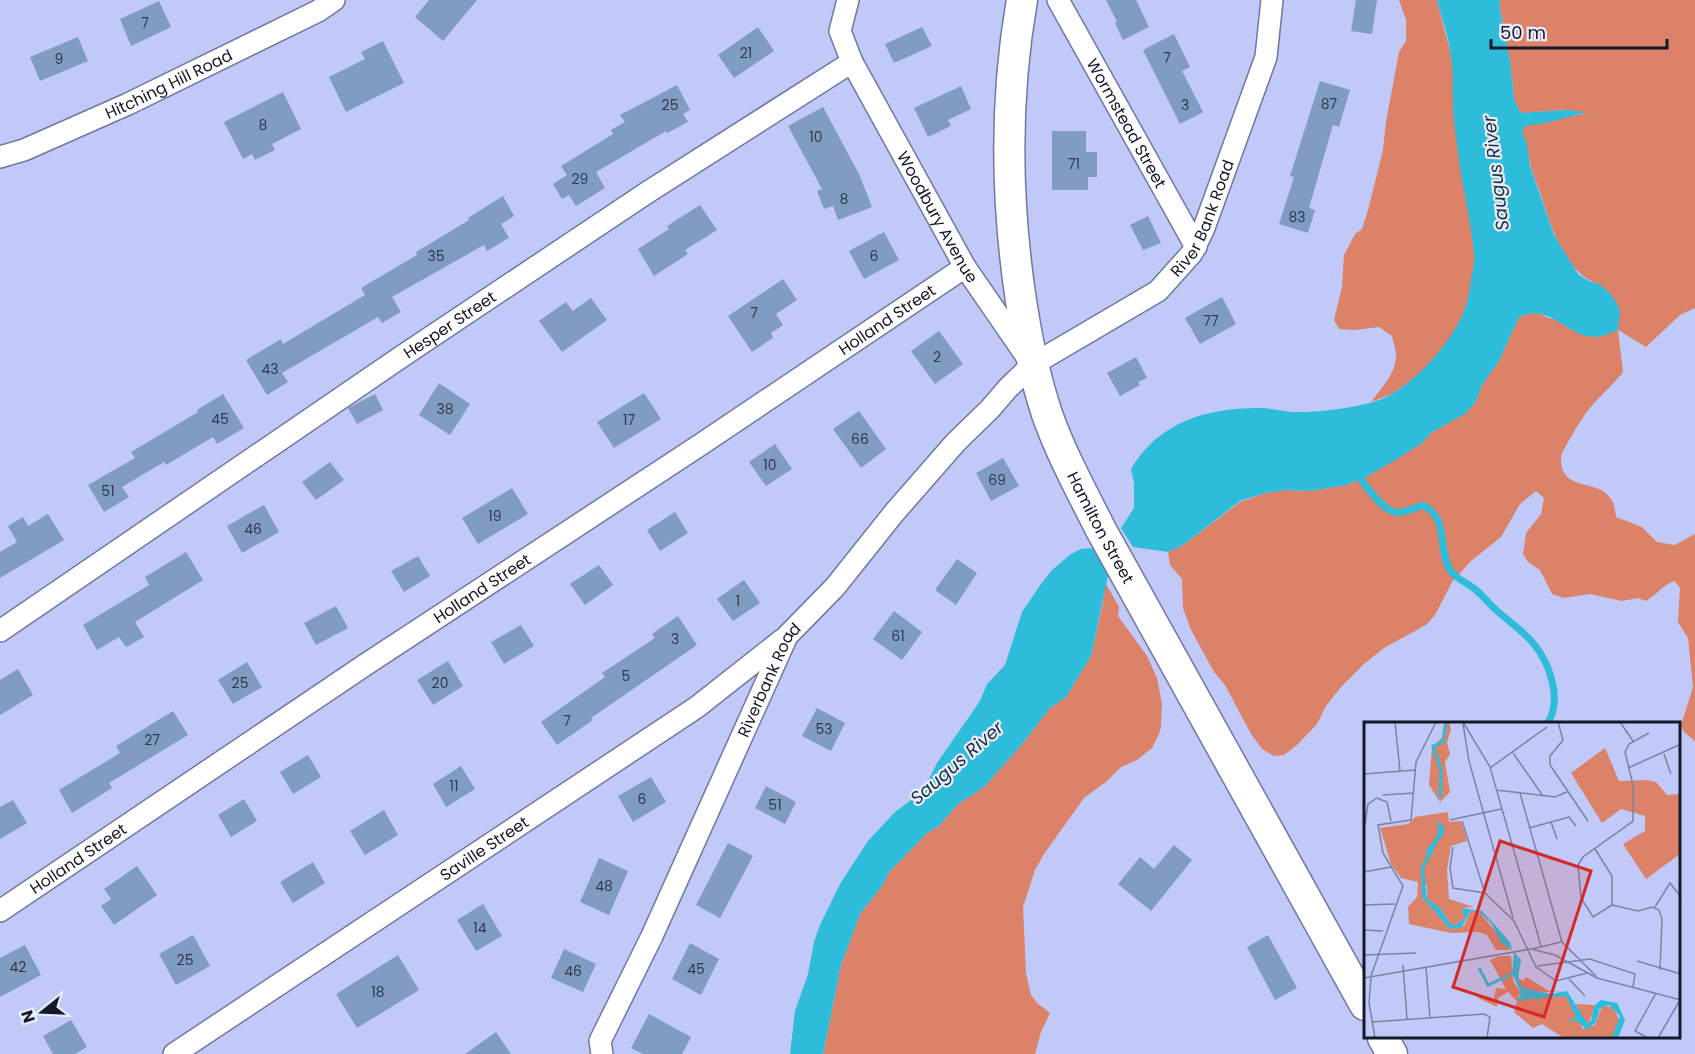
<svg xmlns="http://www.w3.org/2000/svg" width="1695" height="1054" viewBox="0 0 1695 1054" font-family="Poppins,sans-serif">
	<rect width="100%" height="100%" fill="#c0c9f7"/>
	<path fill="#dc8268" d="M1399 0H1437L1451 55 1485 279 1440 359 1394 393 1371 402C1381 388 1396 374 1396 355 1396 349 1393 342 1392 336L1379 327 1355 330 1339 329 1334 320 1342 287 1344 255 1355 234 1362 229 1368 210 1383 150 1386 122 1399 52 1406 41V20Z
		M1500 0H1695V308L1680 315 1646 347 1618 330 1623 372C1615 383 1606 390 1597 400 1585 412 1577 427 1568 442 1565 448 1561 452 1561 459 1561 493 1599 478 1611 499 1615 505 1615 511 1616 517L1642 527 1657 542 1675 545 1695 534V741L1684 732 1681 725 1693 687 1688 638 1678 622 1680 588 1675 581C1662 585 1658 594 1646 601L1638 598 1622 601 1590 594 1564 598 1552 594 1540 570 1528 562 1523 554 1526 533 1541 514 1544 498 1536 491 1520 504 1501 537 1471 561 1452 582 1435 615 1426 625 1384 648 1365 663 1340 688 1326 706 1317 724 1297 745 1284 755 1274 756 1262 749 1251 734 1225 685 1214 672 1191 630 1183 608 1182 579 1170 565 1168 552 1183 545 1240 502 1265 493 1287 490 1311 491 1346 485 1364 478 1422 443 1431 433 1465 413 1475 403 1482 385 1499 361 1519 317 1529 313H1539L1548 318 1559 320 1568 328 1593 337 1599 284C1561 272 1551 223 1539 190 1536 181 1532 173 1530 163 1527 153 1526 142 1522 132L1524 126 1586 113 1566 110 1522 113 1519 110 1514 99 1510 61 1499 4Z
		M1105 582 1119 607 1118 616 1147 656 1157 678 1162 704 1161 726 1159 734 1152 748 1137 760 1121 767 1107 781 1084 798 1044 854 1035 870 1023 907 1026 973 1031 995 1037 1003 1050 1013 1041 1032 1035 1054H823L841 965 860 914 882 886 890 871 927 833 939 826 958 804 984 787 1023 743 1050 708 1066 697 1091 656 1103 602Z"/>
	<path fill="#2ebcdb" d="M1437 0H1500L1499 5 1510 61 1514 99 1519 110 1522 113 1566 110 1587 112 1546 123 1525 126 1522 132 1527 144 1530 166 1554 235 1578 274 1589 281 1599 284 1609 292 1616 302 1620 311 1618 330C1610 333 1603 337 1595 337 1565 337 1552 303 1519 317L1499 361 1482 385 1475 403 1466 413 1431 433 1422 443 1397 459 1364 478 1346 485 1311 491 1287 490 1265 493 1240 501 1183 545 1168 552 1133 547 1121 528 1134 508V483L1131 469C1160 420 1210 407 1264 408 1274 409 1285 412 1295 412 1317 413 1364 407 1384 398 1415 384 1454 340 1465 308 1469 297 1470 285 1472 273 1473 267 1475 261 1474 255 1471 220 1462 187 1458 152 1456 136 1453 119 1453 102 1452 87 1454 73 1451 57 1449 38 1442 19 1437 0Z
		M1092 548 1102 556 1109 571 1091 656 1066 697 1050 708 1023 743 984 787 958 804 939 826 927 833 890 871 882 886 860 914 841 965 823 1054H790L795 1011 808 974 814 942 820 925 840 884 868 841 895 812 918 795 930 777 937 763 980 701 987 684 1005 665 1022 612 1041 584 1052 570 1071 554 1081 549Z"/>
	<g fill="none" stroke-linecap="round" stroke-linejoin="round">
		<path stroke="#2ebcdb" stroke-width="7" d="M1356 472C1363 483 1381 508 1394 512 1403 514 1414 508 1423 505 1450 520 1437 548 1450 570 1455 578 1465 582 1472 587 1481 593 1487 602 1495 609 1507 620 1522 630 1533 643 1550 663 1563 701 1547 724"/>
	</g>
	<path fill="#809cc2" d="M429 0H477L443 41 415 17Z
		M1106 0H1136L1149 27 1123 40 1115 23 1117 22Z
		M1356 0H1377L1372 34 1351 31Z
		M159 1 171 27 131 46 120 19Z
		M758 27 774 51 734 78 718 55Z
		M922 27 932 46 894 63 885 44Z
		M1174 34 1190 67 1182 71 1203 112 1180 124 1143 50Z
		M78 37 88 61 40 81 30 57Z
		M383 41 404 83 346 112 329 77 365 59 361 52Z
		M1320 81 1350 90 1339 127 1333 125 1309 208 1315 210 1308 233 1279 224 1294 177 1290 176Z
		M677 85 690 110 683 114 688 122 667 133 666 131 596 172 605 188 576 206 569 195 562 199 553 184 567 175 561 166 613 134 611 130 625 122 620 115Z
		M961 86 971 109 948 120 951 126 928 137 914 108Z
		M283 92 301 129 272 144 275 150 255 160 252 154 243 159 224 122Z
		M823 107 859 174 872 207 838 220 833 206 824 209 817 191 822 189 788 126Z
		M1052 131H1086V152H1097V177H1088V190H1052Z
		M503 196 514 216 501 224 509 238 487 251 484 245 392 297 401 312 382 323 378 317 282 373 288 382 267 395 246 360 281 339 283 344 365 295 361 288 417 255 416 252 469 220 468 218Z
		M700 205 717 230 685 250 688 254 654 276 638 249 669 229 667 226Z
		M1148 216 1161 243 1143 250 1130 225Z
		M884 232 899 260 864 279 849 251Z
		M783 279 797 300 776 314 783 325 771 333 773 338 752 352 728 316Z
		M1222 297 1236 324 1200 344 1185 318Z
		M591 298 607 320 562 352 539 321 566 302 573 311Z
		M939 331 963 364 935 384 911 351Z
		M1136 357 1147 378 1138 382 1140 385 1120 396 1107 373Z
		M439 383 470 404 450 435 419 415Z
		M644 393 661 419 614 448 597 422Z
		M223 394 244 428 217 444 213 437 166 465 164 462 122 487 129 497 104 512 88 485 135 458 131 452 198 412 197 410Z
		M375 394 383 410 357 424 348 408Z
		M859 411 886 449 861 468 833 429Z
		M775 444 792 469 766 486 749 462Z
		M1003 458 1019 486 991 501 976 473Z
		M330 462 344 480 316 500 302 482Z
		M512 488 528 514 478 544 462 518Z
		M264 505 279 532 242 553 227 526Z
		M675 512 688 533 660 551 647 530Z
		M48 514 64 540 0 578V552L17 542 8 526 23 517 28 526Z
		M186 552 203 580 135 622 144 637 126 647 119 637 97 650 83 625 149 585 145 577Z
		M418 556 430 576 404 592 391 571Z
		M957 559 977 573 956 605 935 590Z
		M599 565 613 585 585 605 570 584Z
		M744 580 760 603 733 621 717 599Z
		M336 606 348 628 316 645 304 623Z
		M894 611 922 632 902 660 873 639Z
		M678 616 697 645 591 718 593 720 557 745 541 722 605 677 602 673 655 638 652 634Z
		M521 625 534 646 504 664 491 642Z
		M448 661 463 686 433 705 417 680Z
		M247 662 262 687 233 704 218 680Z
		M18 669 33 695 0 715V680Z
		M817 708 845 723 831 751 802 736Z
		M173 711 188 735 109 783 112 788 72 813 59 790 120 753 116 746Z
		M308 755 321 777 293 794 280 772Z
		M461 766 475 789 446 807 433 784Z
		M651 777 666 802 633 822 618 796Z
		M766 786 796 802 785 824 755 808Z
		M244 799 257 821 231 837 218 815Z
		M13 800 27 823 0 839V807Z
		M384 810 398 835 365 855 350 831Z
		M728 843 753 856 720 918 696 905Z
		M1174 845 1192 860 1151 911 1118 884 1140 857 1154 869Z
		M599 858 628 871 609 915 580 902Z
		M313 862 325 883 293 903 280 882Z
		M137 866 157 895 114 925 101 906 111 899 104 889Z
		M483 904 502 936 476 951 457 920Z
		M193 935 210 966 176 985 159 954Z
		M1268 935 1297 988 1275 1000 1247 947Z
		M690 943 719 959 701 995 672 979Z
		M25 945 41 975 0 997V958Z
		M564 949 596 964 583 992 551 978Z
		M398 955 419 990 357 1028 336 994Z
		M649 1014 691 1037 682 1054H643L631 1048Z
		M71 1020 87 1047 75 1054H53L43 1036Z
		M496 1032 511 1054H465Z"/>
	<g fill="none" stroke-linecap="round" stroke-linejoin="round">
		<g stroke="#7077a2" stroke-width="24">
			<g id="street">
				<path id="s1" d="M1058 0 1196 247"/>
				<path id="s2" d="M852 62 965 267 1027 357"/>
				<path id="s3" d="M0 157 24 150 128 104 318 11 334 0"/>
				<path id="s4" d="M0 631 401 357 648 192 852 62 840 31 848 0"/>
				<path id="s5" d="M0 911 365 665 700 445 965 267"/>
				<path id="s6" d="M174 1054 697 707 782 640"/>
				<path id="s7" d="M602 1054 600 1041 652 936 787 636 835 587 894 513 956 442 990 409 1008 388 1032 365 1158 291 1192 253 1204 228 1266 57 1272 0"/>
			</g>
		</g>
		<g stroke="#7077a2" stroke-width="33">
			<g id="secondary">
				<path id="s8" d="M1022 0C1005 97 1006 197 1020 294 1026 335 1034 375 1047 414 1061 454 1082 492 1101 530L1365 1005"/>
				<path d="M1383 1038 1392 1054"/>
			</g>
		</g>
		<use href="#street" stroke="#fff" stroke-width="21"/>
		<use href="#secondary" stroke="#fff" stroke-width="30"/>
	</g>
	<g text-anchor="middle" stroke-width="4.5" stroke-linejoin="round" paint-order="stroke">
		<g font-size="14" fill="#30394e">
			<text x="145" y="28">7</text>
			<text x="746" y="58">21</text>
			<text x="1167" y="63">7</text>
			<text x="59" y="64">9</text>
			<text x="1329" y="109">87</text>
			<text x="670" y="110">25</text>
			<text x="1185" y="110">3</text>
			<text x="263" y="130">8</text>
			<text x="816" y="142">10</text>
			<text x="1074" y="169">71</text>
			<text x="580" y="184">29</text>
			<text x="844" y="204">8</text>
			<text x="1297" y="222">83</text>
			<text x="436" y="261">35</text>
			<text x="874" y="261">6</text>
			<text x="754" y="318">7</text>
			<text x="1211" y="326">77</text>
			<text x="937" y="362">2</text>
			<text x="270" y="374">43</text>
			<text x="445" y="414">38</text>
			<text x="220" y="424">45</text>
			<text x="629" y="425">17</text>
			<text x="860" y="444">66</text>
			<text x="770" y="470">10</text>
			<text x="997" y="485">69</text>
			<text x="108" y="496">51</text>
			<text x="495" y="521">19</text>
			<text x="253" y="534">46</text>
			<text x="738" y="606">1</text>
			<text x="898" y="641">61</text>
			<text x="675" y="644">3</text>
			<text x="626" y="681">5</text>
			<text x="240" y="688">25</text>
			<text x="440" y="688">20</text>
			<text x="567" y="726">7</text>
			<text x="824" y="734">53</text>
			<text x="152" y="745">27</text>
			<text x="454" y="791">11</text>
			<text x="642" y="804">6</text>
			<text x="775" y="810">51</text>
			<text x="604" y="891">48</text>
			<text x="480" y="933">14</text>
			<text x="185" y="965">25</text>
			<text x="18" y="972">42</text>
			<text x="696" y="974">45</text>
			<text x="573" y="976">46</text>
			<text x="378" y="997">18</text>
		</g>
		<g font-size="16" fill="#151828" stroke="#e8ecff">
			<text dy="6" stroke="none"><textPath href="#s3" startOffset="184">Hitching Hill Road</textPath></text>
			<text dy="6" stroke="none"><textPath href="#s1" startOffset="141">Wormstead Street</textPath></text>
			<text dy="6" stroke="none"><textPath href="#s2" startOffset="177">Woodbury Avenue</textPath></text>
			<text dy="6" stroke="none"><textPath href="#s7" startOffset="1058">River Bank Road</textPath></text>
			<text dy="6" stroke="none"><textPath href="#s5" startOffset="1066">Holland Street</textPath></text>
			<text dy="6" stroke="none"><textPath href="#s4" startOffset="544">Hesper Street</textPath></text>
			<text dy="6" stroke="none"><textPath href="#s8" startOffset="544">Hamilton Street</textPath></text>
			<text dy="6" stroke="none"><textPath href="#s5" startOffset="580">Holland Street</textPath></text>
			<text dy="6" stroke="none"><textPath href="#s7" startOffset="412">Riverbank Road</textPath></text>
			<text dy="6" stroke="none"><textPath href="#s6" startOffset="372">Saville Street</textPath></text>
			<text dy="6" stroke="none"><textPath href="#s5" startOffset="94">Holland Street</textPath></text>
		</g>
		<g font-size="18" font-style="italic" fill="#192f35" stroke="#e8ecff">
			<text transform="translate(1496 173) rotate(-97)" y="6">Saugus River</text>
			<text transform="translate(957 763) rotate(-41)" y="6">Saugus River</text>
		</g>
	</g>
	<g transform="translate(1364 722)">
		<rect width="316" height="316" fill="#c0c9f7"/>
		<path d="M80 0H85L87 7 83 21 86 32 81 40 86 70 76 80 65 63 68 26 78 15ZM241 26 255 59 281 58 292 60 303 73 316 72V132L282 157 259 122 281 109V94L257 87 238 101 207 51ZM84 90 85 100 97 99 103 119 87 124 83 148 85 177 110 185 99 186 101 197 88 204 76 186 63 177V163L59 162 58 175 86 207 100 204 107 188 117 192 146 228H132L123 213 115 210 87 211 45 202 44 185 53 175 54 160 37 156 27 142 16 106 44 102 51 95ZM135 234H147L149 259 157 271 153 276 202 274 219 307 231 303 238 284 249 285 256 299 248 316H200L178 302 169 306 150 290 153 279 144 270 134 276 133 285 114 276 118 273 130 277 132 266 142 267 126 238ZM154 255 159 259 162 255 185 269H200L165 271 157 265ZM212 282 231 283 225 301 220 299Z" fill="#dc8268"/>
		<path d="M74 73V99L81 106 60 146 63 177 76 186 88 204 101 197 98 186 118 189 146 220 148 228 137 221 127 201 117 192 107 188 98 205 86 207 58 175 57 145 74 111ZM150 230 157 238 154 257 159 266 187 272 203 269 223 301 227 299 230 284 237 278 253 281 261 298 254 316 248 315 256 294 245 283 236 286 232 300 223 308 212 298 204 300H202L212 295 202 274 175 276 173 282V276L153 279 157 271 148 251Z" fill="#2ebcdb"/>
		<path fill="none" stroke="#2ebcdb" stroke-width="3" d="M76 76 77 48 69 24 79 20 82 0M64 136V128L78 112 77 107M115 246 124 263 148 252"/>
		<path fill="none" stroke="#7c82a4" stroke-width="1.5" d="M31 0 36 49M99 0 126 45 177 224M194 0 199 18 186 34V43L224 99M256 0 269 19M99 2 105 39 149 196M149 31 179 74M300 32 307 52M126 46 183 5M264 46 317 22M0 52 51 48M132 68 191 75 203 70M156 71 198 220 232 254M19 73 50 71M86 98 137 87M98 99 121 171M187 100 193 117M1 102 4 82 13 76 23 80 27 99M165 106 205 95 212 104M89 125 86 146 89 166 121 171 150 199 172 245 192 259 223 251M231 127 248 154V183M0 150 27 145M0 183 31 182M248 183 229 195 217 176 214 143 219 135 269 99V63L261 30 265 22 285 11M248 183 274 189 288 185 295 188 298 197 296 248M291 185 306 161 317 175M0 208 19 209M168 227 197 220M0 233 52 231M273 239 317 252M39 243 43 297M173 244 226 237 271 252 269 265M62 246 66 296M7 254 39 164 19 131 14 103 47 98 52 40 72 0M0 256 167 227 191 233 233 256 317 278M7 256 5 281 11 316M205 257 221 274M8 300 120 292 126 295 123 316M284 316 271 309 292 271M294 316 316 278"/>
		<path fill="#d62828" fill-opacity="0.15" stroke="#d62828" stroke-width="3" d="M136 119 227 149 180 295 89 265Z"/>
		<rect width="316" height="316" fill="none" stroke="#151828" stroke-width="3"/>
	</g>
	<g transform="translate(42 1012) rotate(252)" stroke="#e8ecff" stroke-width="4.5" paint-order="stroke">
	<path d="M0-4.5L10 22L0 15L-10 22Z" fill="#151828"/>
	<text y="-9" font-size="16" font-weight="bold" text-anchor="middle" fill="#151828">N</text>
	</g>
	<path d="M1491 39v9h176v-9" fill="none" stroke="#151828" stroke-width="3"/>
	<text x="1500" y="39" font-size="18" fill="#151828" stroke="#e8ecff" stroke-width="4.5" paint-order="stroke">50 m</text>
</svg>
